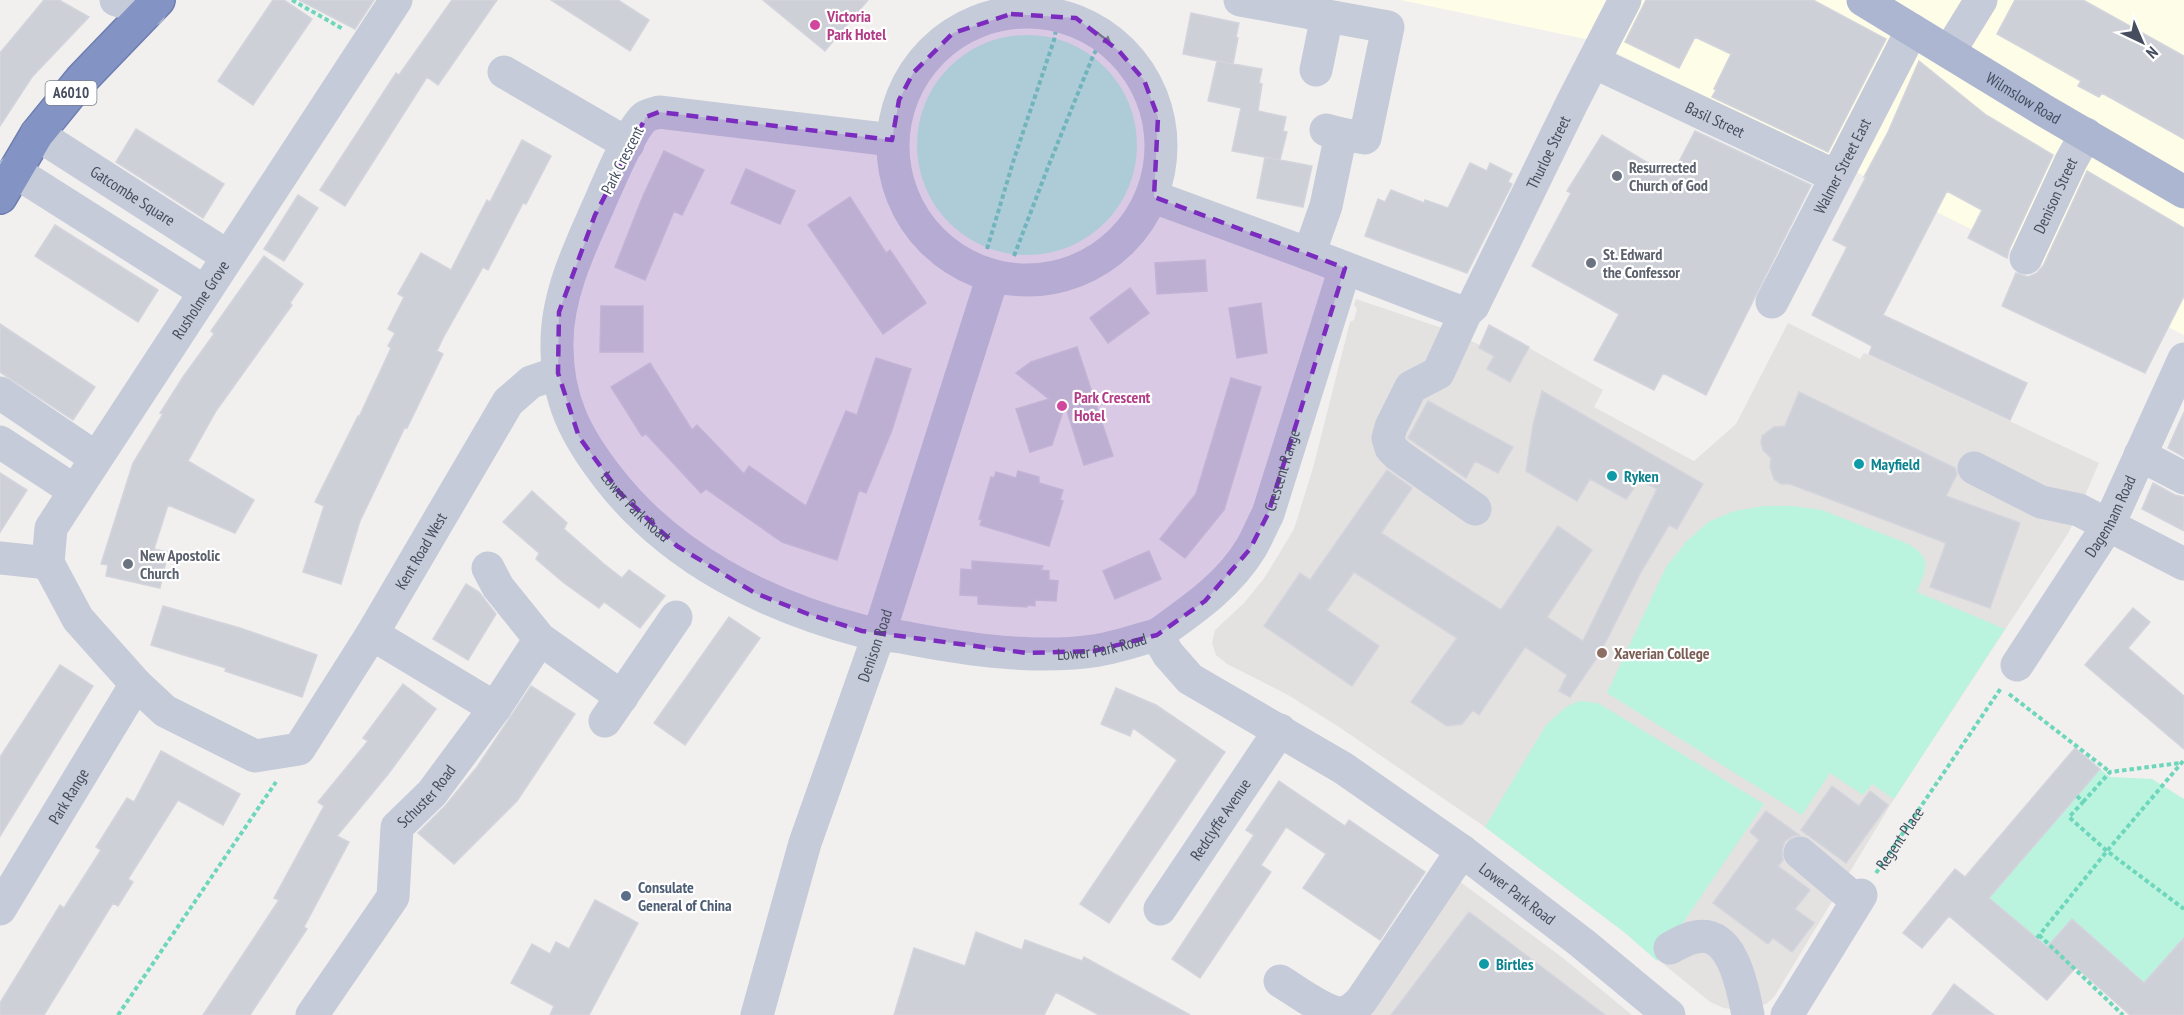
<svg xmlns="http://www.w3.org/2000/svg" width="2184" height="1015" viewBox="0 0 2184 1015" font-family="'PT Sans Narrow',sans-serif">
	<rect width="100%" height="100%" fill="#f2f0ef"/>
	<path fill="#fefde8" d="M1401 0H2184V335L1590 40Z"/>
	<path fill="#e4e1e1" d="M1356 299 1442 328 1480 345 1489 325 1603 390 1594 407 1694 461 1736 424 1788 323 1860 359 1864 353 2099 463 2069 532 1894 799 1774 997 1766 1004 1737 1010 1724 1008 1710 1002 1624 932 1485 827 1339 727 1288 695 1227 664 1216 655 1212 643 1215 630 1244 603 1265 577 1294 529 1313 468 1350 322 1354 320 1357 309 1354 305Z
		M1455 878 1563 958 1632 1015H1363Z"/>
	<path fill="#baf4de" d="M917 145a110 110 0 1 1 220 0a110 110 0 1 1-220 0Z
		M1764 506H1792L1822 510 1906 543C1934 558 1926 567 1917 592L2005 629 1894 799 1872 784 1863 795 1830 773 1802 815 1607 693 1666 567 1686 542 1708 522 1734 511Z
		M1579 701 1598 703 1764 804 1657 961 1624 932 1485 827 1546 725 1566 707Z
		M2100 769 2110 777 2152 779 2184 799V938L2144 983 2072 919 2047 947 1984 893 2000 885Z"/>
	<path fill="#ced0d8" stroke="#d3d4dc" stroke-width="1.5" d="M44 0H59L89 17 32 77 0 126V53Z
		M273 0H284L312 19 253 105 218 81Z
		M299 0H374L355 29Z
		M452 0H497L438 85 427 77 345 206 320 190 396 73 399 75Z
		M551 0H618L649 20 630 51Z
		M763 0H868L825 51Z
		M1646 0H1813L1886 39 1828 152 1712 97 1716 90 1714 89 1731 54 1695 37 1679 68 1625 42Z
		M2015 0H2083L2184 56V139L2102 93 2099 97 2078 86 2081 81 1997 34Z
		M1191 13 1239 23 1236 37 1238 38 1233 64 1183 54Z
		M1217 61 1262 69 1259 83 1262 84 1258 111 1286 117 1283 131 1287 132 1280 160 1232 151 1241 108 1208 101Z
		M1919 61 1986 115 2053 155 2009 250 2007 258 1968 238 1982 210 1947 191 1883 315 2027 383 2010 420 1869 354 1872 346 1812 315 1847 247 1833 240 1866 177H1864L1888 132Z
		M136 129 224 184 203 218 116 162Z
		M1695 131 1811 185 1706 395 1663 373 1654 390 1594 360 1619 314 1532 266 1571 193 1567 191 1602 135 1671 177Z
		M522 140 551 156 526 204 523 203 488 270 483 267 443 338 437 351 443 354 407 428 405 427 360 521 341 584 303 572 324 506 315 502 358 416 359 417 391 348 388 346 395 333 388 329 404 297 398 294 421 253 451 270 487 200 490 202Z
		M664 151 704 170 682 215 674 211 645 280 615 267 643 196Z
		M1265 157 1312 166 1303 207 1257 198Z
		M1470 163 1487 171 1490 163 1512 174 1508 182 1512 184 1467 273 1365 236 1378 199 1385 202 1391 190 1424 203 1425 200 1448 208Z
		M746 169 795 191 780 224 731 203Z
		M2087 171 2184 228V296L2145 373 2002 306 2016 273 2028 277 2037 273 2043 266Z
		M298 195 318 208 284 261 264 249Z
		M850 197 886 253 890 250 926 303 883 334 808 225Z
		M55 225 158 290 138 322 35 256Z
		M264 256 303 284 290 303 292 305 216 411 188 461 254 500 235 533 168 505 154 549 168 552 160 588 106 576 108 565 101 564 133 463 163 414 160 413 183 377 214 334 211 331Z
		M1205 260 1207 291 1157 294 1155 263Z
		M1130 288 1149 313 1108 343 1090 318Z
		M1261 303 1267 353 1237 358 1229 308Z
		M601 306H643V352H600Z
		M0 324 95 387 73 420 0 372Z
		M1489 325 1529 347 1510 382 1487 369 1494 356 1479 348Z
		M1077 347 1113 456 1084 465 1065 405 1052 445 1030 452 1016 409 1049 399 1016 373 1031 362Z
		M876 358 911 369 892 430 866 493 859 490 837 560 782 542 706 489 701 493 646 434 642 436 611 387 650 363 692 430 697 425 744 474 749 466 806 506 846 411 857 415Z
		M1231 378 1261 387 1224 510 1185 558 1160 539 1196 494Z
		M1542 391 1703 484 1677 529 1669 525 1641 572 1600 653 1570 697 1559 691 1567 675 1525 647 1479 715 1473 710 1462 724 1447 726 1411 702 1457 638 1354 572 1327 610 1379 646 1352 686 1264 626 1300 573 1310 580 1387 470 1412 488 1381 533 1501 610 1558 526 1592 550 1547 617 1583 641 1657 489 1640 480 1626 499 1590 479 1577 501 1526 471 1533 425Z
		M1799 392 1955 468 1957 474 1946 496 2020 523 1990 608 1930 587 1946 543 1790 484H1781L1774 479 1770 467 1771 458 1763 450 1761 443 1762 436 1774 427 1785 426Z
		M1428 401 1513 447 1498 473 1475 461 1466 478 1408 438Z
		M2184 412V457L2168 448Z
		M1018 471 1039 477V483L1063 490 1060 500 1063 501 1049 546 980 525 982 520 979 519 991 477 994 478 996 472 1016 478Z
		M0 473 27 490 0 532Z
		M2153 483 2175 495 2184 497V531L2142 509Z
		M532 491 567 523 564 529 604 564 622 578 629 570 665 596 640 628 604 602 599 608 564 583 536 559 539 553 503 522Z
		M1149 551 1161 579 1115 599 1103 571Z
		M972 561 1043 566 1041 570 1049 571V580L1058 581 1056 601 1035 600V606L1027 605V607L978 604V596L960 595 961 569 972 570Z
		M466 584 479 592 496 614 468 660 433 639Z
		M163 606 240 628 317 655 302 697 225 671 226 668 151 645Z
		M2133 608 2150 622 2128 648 2184 696V749L2085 665Z
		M729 617 760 638 685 745 654 723Z
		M60 665 93 686 0 836V757Z
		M403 684 436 709 389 773 337 836 349 842 304 927 307 929 250 1015H203L279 900 274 898 324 806 318 802 368 741 363 738Z
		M531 686 575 714 517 801 454 864 418 833 445 806 477 767Z
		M1116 688 1156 705 1225 752 1109 923 1080 904 1177 760 1133 728 1130 736 1101 724Z
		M2075 748 2100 769 1989 898 2047 947 2072 919 2144 983 2184 938V1015H2130L2076 967 2047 1000 1949 916 1922 948 1903 933 1955 869 1965 877Z
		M161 751 240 794 223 825 178 800 128 879 133 882 118 906 113 903 44 1015H0V1003L60 905 64 908 101 850 96 847 127 798 134 802Z
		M1279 781 1345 826 1349 820 1425 872 1380 940 1303 888 1326 854 1286 827 1261 865 1271 872 1200 978 1172 959 1254 835 1246 830Z
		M1832 786 1859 806 1870 791 1888 805 1846 863 1801 830Z
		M1766 811 1799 835 1793 836 1785 841 1782 850 1783 860 1778 866 1810 890 1795 909 1814 923 1792 952 1773 938 1768 944 1713 903 1759 840 1750 832Z
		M595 900 638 923 589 1015H550L554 1006 511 983 532 944 550 954 556 942 569 949Z
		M1469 912 1605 1015H1391Z
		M976 932 1022 950 1025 940 1082 961 1084 957 1190 1015H1099L1056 992 1044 1015H894L914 948 965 966Z
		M1954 984 1994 1015H1932Z"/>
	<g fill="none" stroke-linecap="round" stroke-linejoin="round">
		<g stroke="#6d7db0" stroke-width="36">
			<path id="highway" d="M0 197 37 134 81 80 158 0"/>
		</g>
		<g stroke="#6ed6bb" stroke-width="4" stroke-dasharray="4.5 3" stroke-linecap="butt">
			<path d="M292 0 343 29"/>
			<path d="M987 249 1014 159 1054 40 1059 15"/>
			<path d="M1014 256 1048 167 1093 56 1103 37"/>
			<path d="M2009 694 2110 772"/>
			<path d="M2077 796 2083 802 2069 817 2107 851 2184 909"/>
			<path d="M2083 802 2110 772 2180 763"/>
			<path id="s1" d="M1876 873 2001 688"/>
			<path d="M2039 935 2123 1015"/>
			<path d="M2037 938 2107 851 2184 760"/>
			<path d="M118 1015 276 782"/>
		</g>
		<g stroke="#c5cbd8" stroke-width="33">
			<path d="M116 0 150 10"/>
			<path d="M1240 0 1388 27 1365 138 1341 134"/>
			<circle cx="1027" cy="146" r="134"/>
			<path d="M1949 52 1981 0"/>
			<path id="s2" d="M1594 62 1835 176"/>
			<path d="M1316 70 1327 16"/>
			<path d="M504 72 628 144"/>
			<path id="s3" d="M37 134 227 256"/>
			<path id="s4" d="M892 140 659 112C655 113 648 115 645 117 630 129 605 191 596 211 578 251 557 297 557 342 556 399 576 437 610 480 672 559 766 606 862 631 878 635 896 635 912 639 970 650 1035 659 1093 651 1115 648 1136 640 1157 635L1168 654 1190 679 1343 768 1462 851 1582 943 1669 1015"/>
			<path d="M14 171 205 292"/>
			<path id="s5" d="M1154 197 1309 254 1458 311 1466 312 1473 306 1573 101 1625 0"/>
			<path d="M1309 254 1326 206 1341 134 1326 130"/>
			<path id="s6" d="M2026 258 2071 161 2086 134"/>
			<path id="s7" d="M1772 302 1912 30"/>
			<path d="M1466 312 1438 373 1411 387 1391 427 1388 438 1391 448 1398 455 1475 509"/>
			<path d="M0 393 96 458"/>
			<path d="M0 442 75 491"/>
			<path d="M2140 455 2184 478"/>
			<path d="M1974 468 2041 502 2079 510 2184 564"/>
			<path d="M0 558 48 563"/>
			<path id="s8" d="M48 563 78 619 136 684 165 711 255 756 299 749 372 634 508 402 531 382 558 373"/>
			<path id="s9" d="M48 563 51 528 396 0"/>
			<path d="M488 568 498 587 540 639 622 697"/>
			<path d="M372 634 495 708"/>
			<path id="s10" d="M1157 635C1192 610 1228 586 1251 548 1257 538 1262 525 1268 514L1345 268"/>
			<path id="s11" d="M2017 665 2109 524 2184 359"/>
			<path d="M605 721 676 617"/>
			<path d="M1800 853 1857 901"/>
			<path id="s12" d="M0 909 136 684"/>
			<path id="s13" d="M1160 909 1280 730"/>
			<path d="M1670 948C1678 944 1687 938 1696 937 1733 929 1743 990 1748 1015"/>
			<path d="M1280 981C1295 990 1324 1012 1340 1013 1349 1013 1355 1007 1361 1001L1462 851"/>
			<path id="s14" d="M312 1015 393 897 397 827 432 793 495 708 540 639"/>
			<path id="s15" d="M757 1015 805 843 879 634 993 276"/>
			<path d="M1787 1015 1861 895"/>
		</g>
		<path stroke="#acb6d1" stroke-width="33" id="s16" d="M1863 0 2045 111 2184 192"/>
		<use href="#highway" stroke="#8293c4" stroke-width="33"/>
	</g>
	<defs><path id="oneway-solid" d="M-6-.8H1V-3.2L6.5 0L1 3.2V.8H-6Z" transform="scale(1.5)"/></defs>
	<use fill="#727989" href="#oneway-solid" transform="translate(1104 38) rotate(38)"/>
	<path fill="#7b2cbf" fill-opacity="0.2" stroke="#7b2cbf" stroke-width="4.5" stroke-dasharray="12 8" stroke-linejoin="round" d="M1011 14 1076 18 1119 51 1144 80 1158 117 1154 197 1345 268 1268 514 1250 549 1205 601 1157 635 1094 651 1027 653 862 631 808 614 755 593 677 546 620 493 579 437 558 373 559 312 595 215 646 117 659 112 892 140 899 100 913 73 953 33Z"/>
	<g fill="#d1479c" stroke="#fff" stroke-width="2">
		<circle cx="815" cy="25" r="6"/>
		<circle cx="1062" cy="406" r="6"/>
	</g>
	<g fill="#6b7280" stroke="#fff" stroke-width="2">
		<circle cx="1617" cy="176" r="6"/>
		<circle cx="1591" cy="263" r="6"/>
		<circle cx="128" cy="564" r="6"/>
	</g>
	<g fill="#0f9aa8" stroke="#fff" stroke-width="2">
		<circle cx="1859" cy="464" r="6"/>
		<circle cx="1612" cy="476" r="6"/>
		<circle cx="1484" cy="964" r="6"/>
	</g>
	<circle fill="#8d6e63" stroke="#fff" stroke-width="2" cx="1602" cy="653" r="6"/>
	<circle fill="#5c6f8a" stroke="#fff" stroke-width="2" cx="626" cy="896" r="6"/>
	<g text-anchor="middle" stroke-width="4.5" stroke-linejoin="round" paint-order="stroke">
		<rect fill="#fff" stroke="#7d828f" stroke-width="1.5" x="45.5" y="81" width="51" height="24" rx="4.5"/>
		<g font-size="15" font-weight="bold" fill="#454d5f">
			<text x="71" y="98">A6010</text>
		</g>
		<g font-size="16" font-weight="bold" fill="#b23c85" stroke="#fff" text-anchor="start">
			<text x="827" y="22">Victoria<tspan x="827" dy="18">Park Hotel</tspan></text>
			<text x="1074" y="403">Park Crescent<tspan x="1074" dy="18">Hotel</tspan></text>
		</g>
		<g font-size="16" fill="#454d5f" stroke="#fff">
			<text dy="6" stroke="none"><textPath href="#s16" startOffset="188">Wilmslow Road</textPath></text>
			<text dy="6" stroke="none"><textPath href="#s2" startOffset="134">Basil Street</textPath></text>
			<text dy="6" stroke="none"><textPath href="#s5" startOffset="513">Thurloe Street</textPath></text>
			<text transform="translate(622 160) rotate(-63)" y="6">Park Crescent</text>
			<text dy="6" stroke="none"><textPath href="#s7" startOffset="153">Walmer Street East</textPath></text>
			<text dy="6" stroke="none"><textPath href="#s3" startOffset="114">Gatcombe Square</textPath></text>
			<text dy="6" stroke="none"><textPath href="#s6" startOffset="69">Denison Street</textPath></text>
			<text dy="6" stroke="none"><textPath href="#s9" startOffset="308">Rusholme Grove</textPath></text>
			<text dy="6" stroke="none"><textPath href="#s10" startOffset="213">Crescent Range</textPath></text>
			<text dy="6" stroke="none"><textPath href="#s4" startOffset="682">Lower Park Road</textPath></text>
			<text dy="6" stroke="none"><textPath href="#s11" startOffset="176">Dagenham Road</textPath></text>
			<text dy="6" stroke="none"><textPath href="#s8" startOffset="568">Kent Road West</textPath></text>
			<text dy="6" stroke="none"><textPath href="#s4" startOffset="1186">Lower Park Road</textPath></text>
			<text dy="6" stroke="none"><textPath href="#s15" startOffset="388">Denison Road</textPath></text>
			<text dy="6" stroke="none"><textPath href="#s12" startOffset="132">Park Range</textPath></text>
			<text dy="6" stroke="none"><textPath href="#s14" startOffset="256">Schuster Road</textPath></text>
			<text dy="6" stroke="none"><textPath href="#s13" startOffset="108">Redclyffe Avenue</textPath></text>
			<text dy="6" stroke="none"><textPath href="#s1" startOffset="42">Regent Place</textPath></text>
			<text dy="6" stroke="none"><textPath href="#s4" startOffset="1690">Lower Park Road</textPath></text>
		</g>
		<g font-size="16" font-weight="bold" fill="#5b616d" stroke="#fff" text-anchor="start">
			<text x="1629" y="173">Resurrected<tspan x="1629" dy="18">Church of God</tspan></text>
			<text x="1603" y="260">St. Edward<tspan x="1603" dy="18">the Confessor</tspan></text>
			<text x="140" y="561">New Apostolic<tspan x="140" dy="18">Church</tspan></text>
		</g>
		<g font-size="16" font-weight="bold" fill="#0d838f" stroke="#fff" text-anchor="start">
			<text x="1871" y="470">Mayfield</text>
			<text x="1624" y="482">Ryken</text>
			<text x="1496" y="970">Birtles</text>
		</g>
		<g font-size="16" font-weight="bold" fill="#785e54" stroke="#fff" text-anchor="start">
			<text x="1614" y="659">Xaverian College</text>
		</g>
		<g font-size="16" font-weight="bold" fill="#4e5e75" stroke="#fff" text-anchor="start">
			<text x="638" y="893">Consulate<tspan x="638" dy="18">General of China</tspan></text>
		</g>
	</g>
	<g transform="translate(2142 42) rotate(136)" stroke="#ffffff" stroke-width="4.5" paint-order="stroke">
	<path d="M0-4.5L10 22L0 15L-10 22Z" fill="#454d5f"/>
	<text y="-9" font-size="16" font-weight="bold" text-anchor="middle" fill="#454d5f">N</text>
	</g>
</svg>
